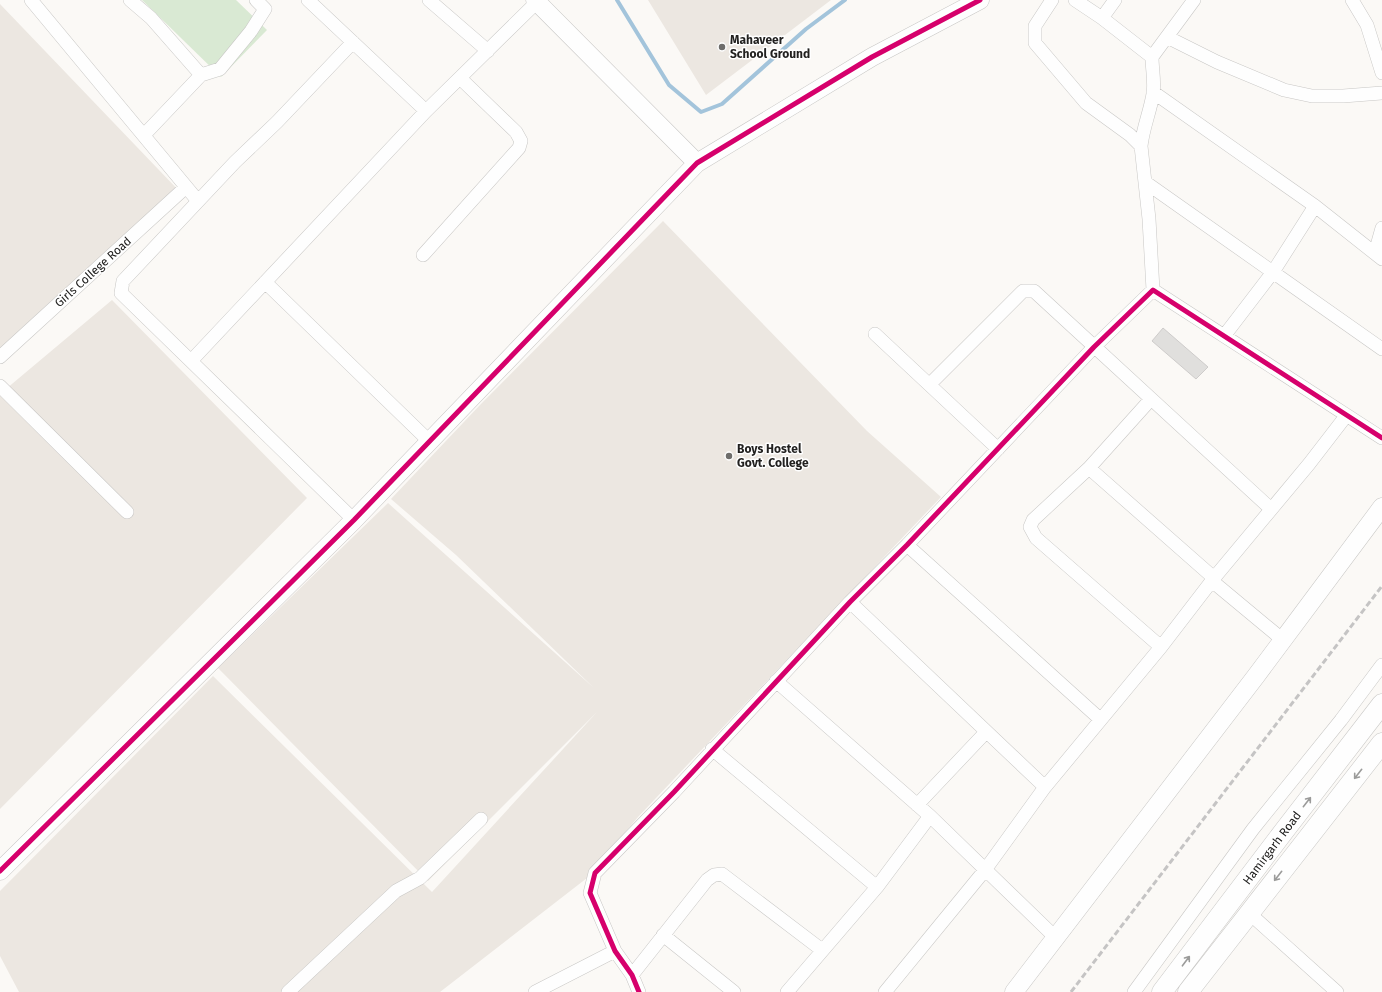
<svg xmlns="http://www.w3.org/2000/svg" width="1382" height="992" viewBox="0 0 1382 992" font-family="'Fira Sans',sans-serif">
	<rect width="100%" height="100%" fill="#fbf9f6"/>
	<path fill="#ece7e1" d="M648 0H831L706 95Z
		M0 4 181 193 0 351Z
		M663 221 867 431 941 497 638 817 587 878 440 992H19L0 956V891L213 676 432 892 597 712 428 881 218 668 388 503 594 688 456 555 391 499 480 405Z
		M112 300 307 498 0 809V394Z"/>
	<path fill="#d9e9d3" d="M142 0H236L267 30 221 77Z"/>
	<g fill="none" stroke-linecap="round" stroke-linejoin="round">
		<path stroke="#a3c4db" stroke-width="4" d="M617 0 669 85 701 112 722 104 806 29 845 0"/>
	</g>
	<path fill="#e0dfdd" stroke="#cecccb" d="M1163 328 1208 367 1196 379 1152 341Z"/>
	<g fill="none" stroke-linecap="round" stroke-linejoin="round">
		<g stroke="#c8c7c5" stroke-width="14">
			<path id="street" d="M31 0 198 201
				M130 0 151 18 201 75 220 69 251 31 265 9 256 0
				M308 0 426 111
				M429 0 488 51
				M1052 0 1035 26V43L1086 103 1130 135 1141 146C1143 128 1150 112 1153 94 1155 82 1152 69 1152 57L1102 18 1075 0
				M1352 0 1367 25 1382 73
				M1102 18 1115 0
				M1167 37 1217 62 1284 90 1312 96H1343L1382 93
				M353 42 277 122 235 162 123 281 121 293 354 520
				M1152 57 1194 0
				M1153 92 1315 206 1382 259
				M144 135 201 75
				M1141 146 1149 219 1153 290
				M1145 182 1382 349
				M1375 253 1382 228
				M423 255 519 148 521 141 516 132 460 78
				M265 282 429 441
				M875 334 998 449
				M1224 336 1273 272 1315 206
				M0 357 186 187
				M191 361 426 111 539 0
				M930 384 1023 291H1034L1271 509
				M0 386 127 512
				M1151 399 1089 468 1214 578
				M1089 468 1033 520 1030 527 1036 538 1161 647
				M907 545 1100 719
				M1212 581 1283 640
				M850 602 1045 787
				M776 681 930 816
				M712 749 877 887
				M917 805 986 732
				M1249 913 1337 992
				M663 935 734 992
				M632 975 707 880 714 875 722 874 822 950
				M288 992 396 891 420 878 481 819
				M535 992 615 951
				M639 992 632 975 615 951 590 893 595 873 674 792 850 602 907 545 1094 347 1153 290 1382 438
				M787 992 877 887 930 816 1056 938
				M885 992 985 870 1045 787 1161 647 1214 578 1309 464 1346 416
				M1134 992 1253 829 1341 720 1382 665"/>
		</g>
		<g stroke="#c8c7c5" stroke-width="19">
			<path id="secondary" d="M535 0 697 163
				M0 871 354 520 697 163 872 57 980 0
				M1014 992 1256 676 1382 507"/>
		</g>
		<g stroke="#c8c7c5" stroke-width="21">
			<path id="primary" d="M1162 992 1284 831 1382 704
				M1188 992 1382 743"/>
		</g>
		<use href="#street" stroke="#fefefe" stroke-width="13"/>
		<use href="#secondary" stroke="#fefefe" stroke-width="18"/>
		<use href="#primary" stroke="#fefefe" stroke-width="20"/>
		<path stroke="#c5c4c4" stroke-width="3" stroke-dasharray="6 3" stroke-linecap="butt" d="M1071 992 1382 586"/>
		<g stroke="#fff" stroke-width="8">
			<path id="cycleway" d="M0 871 354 520 697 163 872 57 980 0
				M639 992 632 975 615 951 590 893 595 873 674 792 850 602 907 545 1094 347 1153 290 1382 438"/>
		</g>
		<use href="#cycleway" stroke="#d6006c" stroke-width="5"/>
	</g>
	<defs><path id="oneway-shaft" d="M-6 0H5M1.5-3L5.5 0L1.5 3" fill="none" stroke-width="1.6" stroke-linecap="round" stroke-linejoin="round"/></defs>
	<g stroke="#9b9b9a">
		<use href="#oneway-shaft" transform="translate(1358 774) rotate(128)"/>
		<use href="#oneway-shaft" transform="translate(1307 802) rotate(-52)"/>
		<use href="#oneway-shaft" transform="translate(1278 876) rotate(128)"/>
		<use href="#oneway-shaft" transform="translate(1186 961) rotate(-53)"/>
	</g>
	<g fill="#6e6d6b" stroke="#fff" stroke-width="1.5">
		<circle cx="722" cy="47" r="4"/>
		<circle cx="729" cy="456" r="4"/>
	</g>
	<g text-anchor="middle" stroke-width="3" stroke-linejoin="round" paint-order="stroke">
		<g font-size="12" font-weight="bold" fill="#222120" stroke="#fff" text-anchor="start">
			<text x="730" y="44">Mahaveer<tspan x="730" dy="14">School Ground</tspan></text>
			<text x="737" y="453">Boys Hostel<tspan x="737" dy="14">Govt. College</tspan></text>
		</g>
		<g font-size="12" fill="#222120" stroke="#fff">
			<text transform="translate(93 272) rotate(-42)" y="4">Girls College Road</text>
			<text transform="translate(1272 848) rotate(-53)" y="4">Hamirgarh Road</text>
		</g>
	</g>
</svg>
